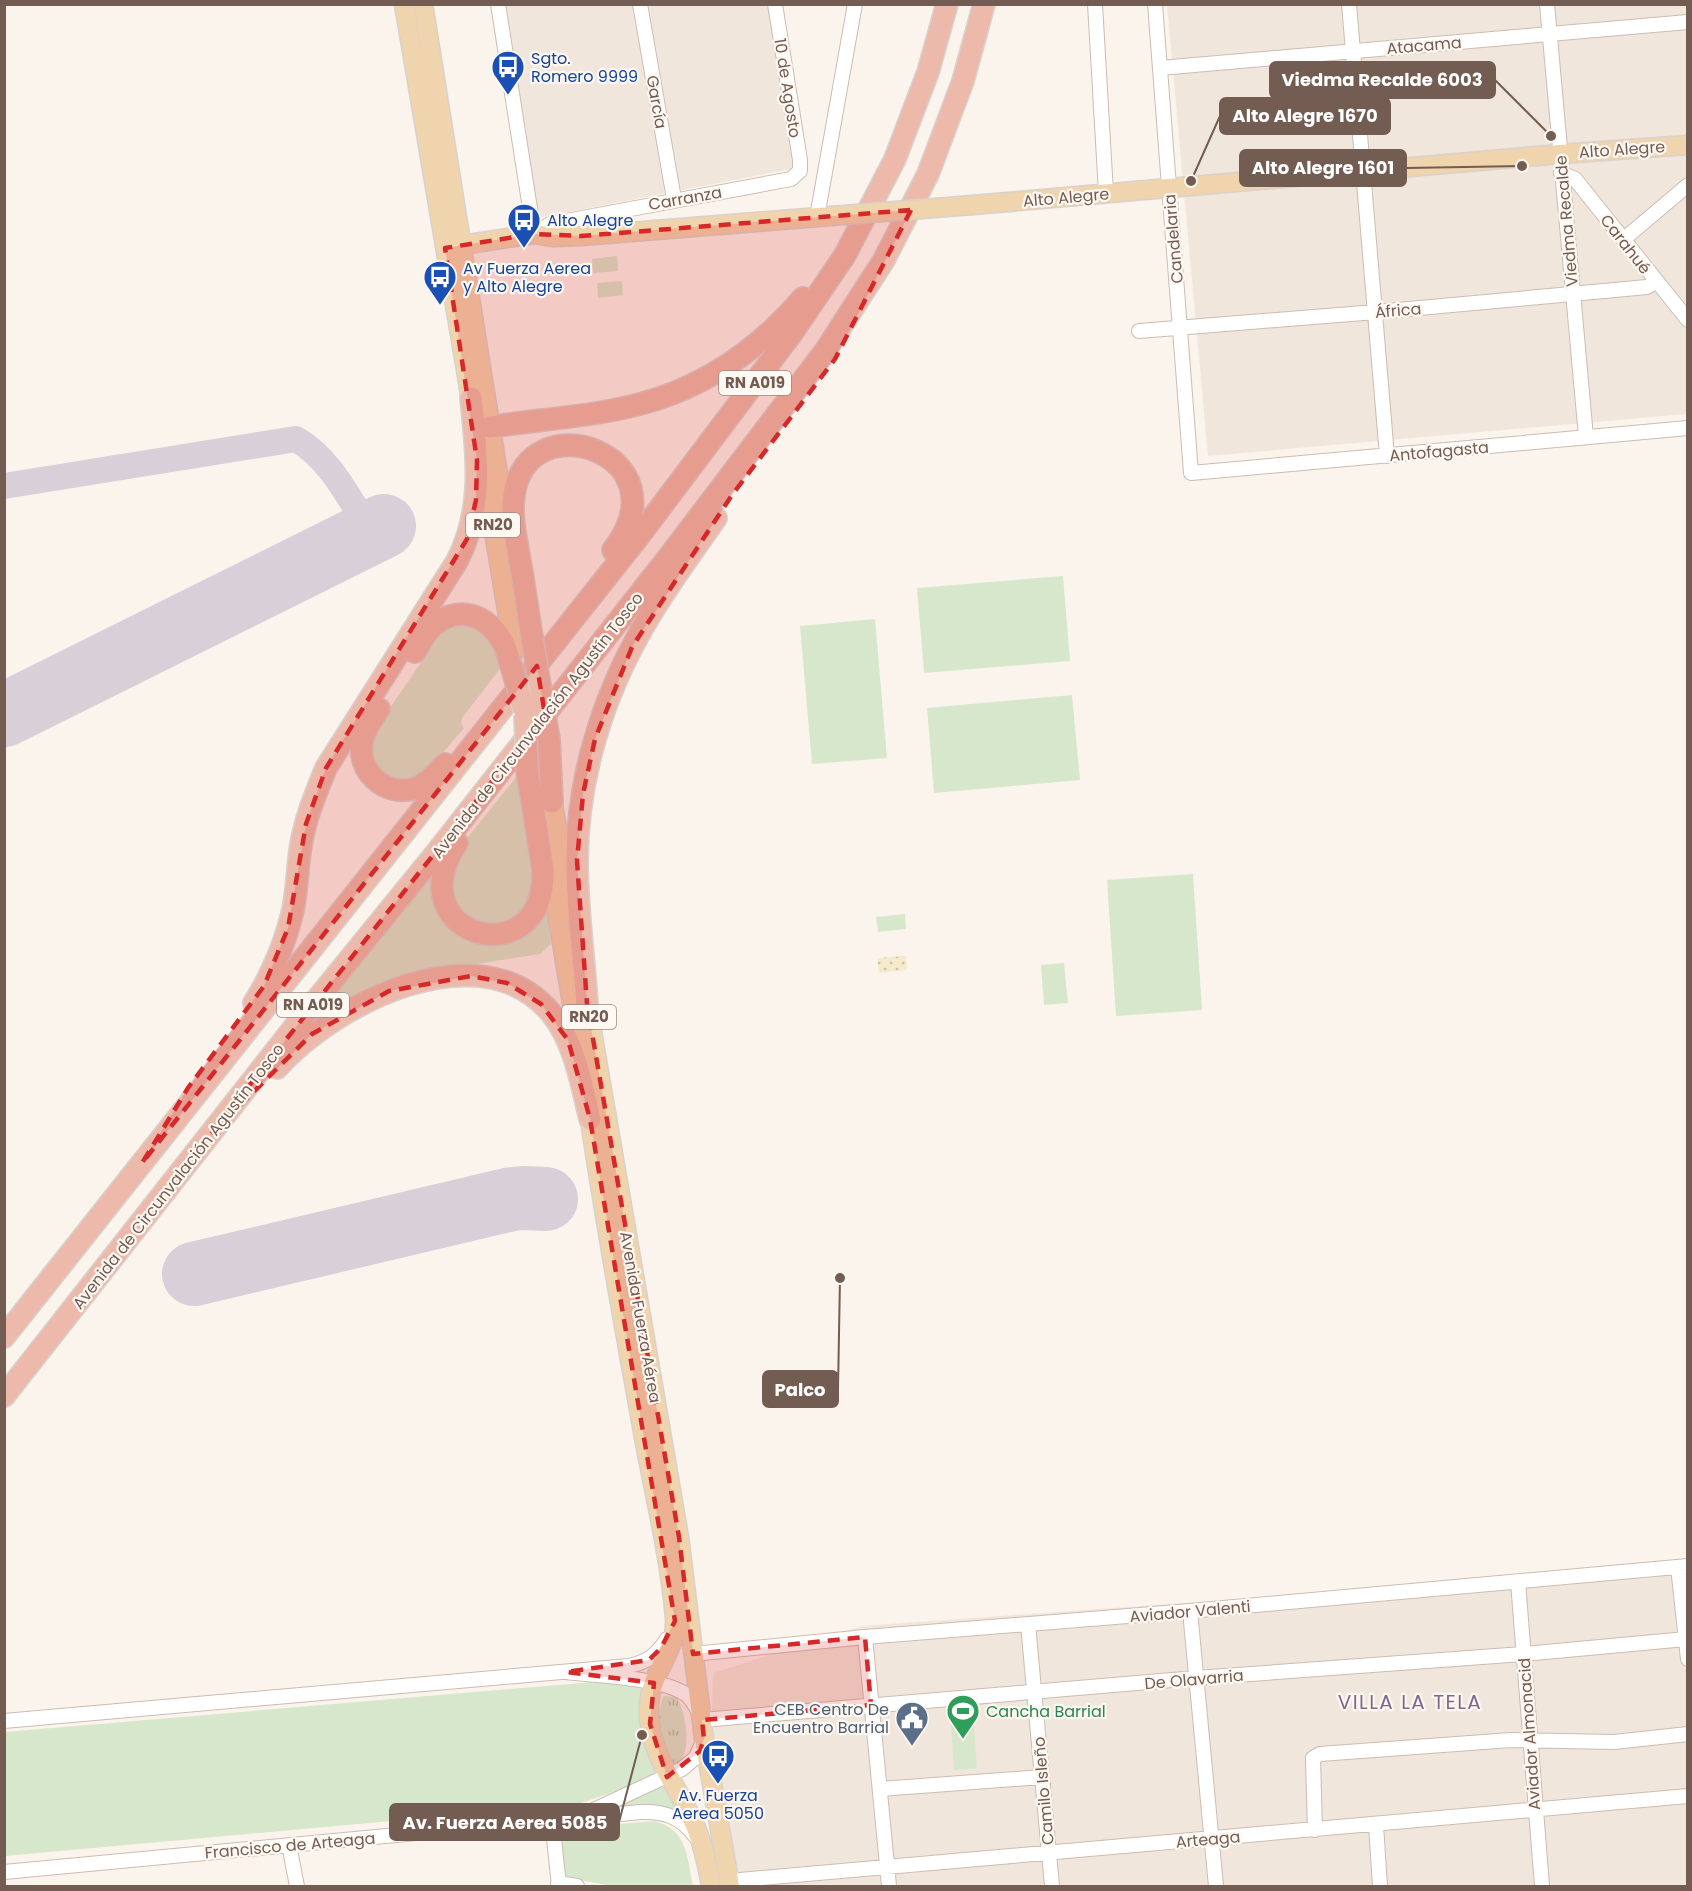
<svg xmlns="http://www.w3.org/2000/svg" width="1692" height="1891" viewBox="0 0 1692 1891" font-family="Poppins,sans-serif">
	<defs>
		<pattern id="sand-dots" width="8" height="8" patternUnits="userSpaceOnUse" patternTransform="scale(1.5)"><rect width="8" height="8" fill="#f5eacb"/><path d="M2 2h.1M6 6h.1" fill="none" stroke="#cbc1a7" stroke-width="1.8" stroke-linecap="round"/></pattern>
		<pattern id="park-tufts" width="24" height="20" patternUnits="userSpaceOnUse" patternTransform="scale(1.5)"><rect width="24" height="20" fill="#d7e7cb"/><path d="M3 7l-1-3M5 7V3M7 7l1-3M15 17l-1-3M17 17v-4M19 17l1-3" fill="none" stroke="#b3bea7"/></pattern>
	</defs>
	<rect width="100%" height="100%" fill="#faf4ec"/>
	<path fill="#f1e6db" d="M504 5H770L796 168 537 218Z
		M1167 5H1687V414L1208 456Z
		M1687 1567V1886H735L711 1751 713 1673 862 1626Z"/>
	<path fill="#d7e7cb" d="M617 256 618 271 593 273 592 259Z
		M622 281 623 295 598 298 597 283Z
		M1063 576 1070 661 924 673 917 588Z
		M875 619 887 758 812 764 800 626Z
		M465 624 482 628 501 657 499 670 462 718 461 724 464 728 424 775 406 782 383 776 371 760 370 741 380 722 441 634 452 626Z
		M1072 695 1080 780 934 793 927 708Z
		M517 776 533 863V876L527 912 488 929 455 910 452 864 464 842Z
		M438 866 467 936 543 908 547 910 551 944 540 954 433 971 313 1024 337 990Z
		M1193 874 1202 1010 1116 1016 1107 880Z
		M905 914 906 929 878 932 876 917Z
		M1064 963 1068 1003 1044 1005 1041 965Z
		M605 1681 645 1689C646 1719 642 1751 661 1776L578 1804 5 1856V1732Z
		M973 1711 977 1768 954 1770 950 1713Z
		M667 1785 679 1810 615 1807Z
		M653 1821C688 1828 687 1858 693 1886H612L564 1877 558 1834 577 1828Z"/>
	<path fill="url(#sand-dots)" d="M906 956 907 970 879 973 877 958Z"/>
	<path fill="url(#park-tufts)" d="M664 1696 676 1697C686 1709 695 1762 673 1765 670 1762 664 1758 663 1754 657 1743 657 1705 664 1696Z"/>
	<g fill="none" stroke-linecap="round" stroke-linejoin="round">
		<path stroke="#d8cfd8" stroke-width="26" d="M4 486 296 439C331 459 350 500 371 533"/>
		<path stroke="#d8cfd8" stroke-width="64" d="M4 715 384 526
			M194 1274 512 1199 523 1198 546 1199"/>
		<g stroke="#ccbcb2" stroke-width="16">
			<path id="minor" d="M498 4 534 234 550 224 791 179 800 171V160L775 4
				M640 4 674 199
				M1095 4 1106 193
				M1155 4 1191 473 1688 428
				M1349 4 1387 456
				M1547 4 1586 437
				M1160 68 1688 22
				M1561 173 1575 179 1688 320
				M817 217 855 4
				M1624 239 1688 185
				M1139 331 1376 312 1647 287 1656 282
				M1678 1567 1688 1659
				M1518 1582 1542 1886
				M1190 1611 1216 1886
				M1028 1624 1052 1886
				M865 1637 889 1886
				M693 1654 865 1637 1190 1611 1688 1566
				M566 1672C596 1676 665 1677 688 1696 695 1703 698 1711 702 1720L1196 1678 1523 1654 1686 1639
				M4 1721 629 1666C647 1662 657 1655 667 1639
				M880 1789 1042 1777
				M585 1814 682 1769 696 1757 704 1739
				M552 1820 559 1886
				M1376 1825 1380 1886
				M1315 1830 1313 1758 1320 1754 1511 1740 1614 1742 1688 1734
				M289 1845 297 1886
				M4 1872 641 1812C664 1811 681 1817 695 1836
				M729 1881 1688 1796
				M558 1883 577 1886"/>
		</g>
		<g stroke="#d8d1ce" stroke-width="21">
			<path id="major" d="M404 4 473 411
				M423 4 506 524
				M973 205 1560 154 1688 145
				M449 247 534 234 552 237 581 236 831 216
				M483 465 514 652
				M550 787 571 911
				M548 858 582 1064
				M585 991 679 1537 704 1739 730 1886
				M588 1106C604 1219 625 1331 645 1443 656 1501 670 1559 675 1618 677 1643 663 1659 654 1682 649 1695 648 1712 650 1726 656 1763 676 1784 691 1817 702 1838 707 1863 711 1886"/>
		</g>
		<g stroke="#d8d1ce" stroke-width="24">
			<path id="highway" d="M490 427C540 419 591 417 640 404 705 387 760 348 803 298
				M531 631C527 604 523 577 518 550 515 532 511 514 514 495 527 400 687 454 613 550
				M415 652C420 643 426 632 434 625 466 599 501 624 509 659
				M379 709C373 718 366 727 363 738 354 769 385 799 416 788 428 784 436 773 445 764
				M549 740 552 802
				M457 843C395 937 546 978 543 870L527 770
				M254 1003C271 976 284 946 292 914 297 894 297 872 300 851 304 821 315 795 326 768L457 561C484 509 477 454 471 398
				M587 1004C584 957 577 909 577 862 577 779 603 695 645 624 666 587 692 553 716 518
				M277 1068C335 1003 480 929 551 1013 575 1043 581 1083 590 1119
				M4 1337 639 536 792 333 845 255 895 159 928 72 947 4
				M4 1396 296 1025 436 853 668 558 826 350 884 260 928 174 963 81 984 4"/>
		</g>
		<use href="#minor" stroke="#fff" stroke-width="14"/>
		<use href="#major" stroke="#f0d4ad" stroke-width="18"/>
		<use href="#highway" stroke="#ecb9ab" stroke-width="21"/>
		<g stroke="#d8d1ce" stroke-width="21" stroke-linecap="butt">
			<path id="major-bridge" d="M831 216 973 205"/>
		</g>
		<g stroke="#d8d1ce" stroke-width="24" stroke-linecap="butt">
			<path id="highway-bridge" d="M531 631 549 740
				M509 659 524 709
				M525 715 527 770"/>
		</g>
		<use href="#major-bridge" stroke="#f0d4ad" stroke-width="18"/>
		<use href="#highway-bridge" stroke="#ecb9ab" stroke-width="21"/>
	</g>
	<path fill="#d62828" fill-opacity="0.2" stroke="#d62828" stroke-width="4.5" stroke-dasharray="12 8" stroke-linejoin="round" d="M911 210 835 359 732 495 632 647 595 739 583 794 577 861 587 1004 679 1537 693 1654 865 1637 871 1705 702 1720 704 1739 700 1751 667 1777 650 1724 654 1683 566 1672 649 1660 661 1648 675 1621 590 1119 568 1040 541 1004 507 983 471 976 389 991 312 1034 209 1136 545 715 537 666 142 1163 188 1088 264 986 288 928 306 824 326 768 467 539 476 500 477 460 445 248 534 234 581 236Z"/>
	<defs>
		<g id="bus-pin" transform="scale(1.725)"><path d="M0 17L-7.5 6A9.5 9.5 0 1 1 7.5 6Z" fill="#1a4fb4" stroke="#fdf8f2"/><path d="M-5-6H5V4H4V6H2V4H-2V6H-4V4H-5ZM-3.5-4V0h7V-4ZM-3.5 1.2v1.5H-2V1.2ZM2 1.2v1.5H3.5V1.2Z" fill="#fff"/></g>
		<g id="stadium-pin" transform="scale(1.725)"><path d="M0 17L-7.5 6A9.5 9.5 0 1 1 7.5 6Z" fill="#2e9e5b" stroke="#fdf8f2"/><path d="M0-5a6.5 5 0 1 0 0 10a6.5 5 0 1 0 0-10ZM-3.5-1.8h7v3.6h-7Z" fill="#fff"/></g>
		<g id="civic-pin" transform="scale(1.725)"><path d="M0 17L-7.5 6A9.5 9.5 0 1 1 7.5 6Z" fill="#5c6f8a" stroke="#fdf8f2"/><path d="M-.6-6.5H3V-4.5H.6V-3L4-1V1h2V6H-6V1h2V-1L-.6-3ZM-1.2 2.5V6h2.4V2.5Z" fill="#fff"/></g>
	</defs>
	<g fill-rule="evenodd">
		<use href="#bus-pin" x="508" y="67"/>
		<use href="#bus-pin" x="524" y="220"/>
		<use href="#bus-pin" x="440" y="277"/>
		<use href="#stadium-pin" x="963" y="1711"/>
		<use href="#civic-pin" x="912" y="1718"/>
		<use href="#bus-pin" x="718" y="1756"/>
	</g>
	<g text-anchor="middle" stroke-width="4.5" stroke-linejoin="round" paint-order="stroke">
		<g fill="#fdf8f2" stroke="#9c8b81" stroke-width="1.5">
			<rect x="719" y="371" width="72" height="24" rx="4.5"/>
			<rect x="466" y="513" width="54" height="24" rx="4.5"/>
			<rect x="277" y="993" width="72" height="24" rx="4.5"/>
			<rect x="562" y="1005" width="54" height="24" rx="4.5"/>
		</g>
		<g font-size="15" font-weight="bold" fill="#735c51">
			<text x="755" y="388">RN A019</text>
			<text x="493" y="530">RN20</text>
			<text x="313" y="1010">RN A019</text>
			<text x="589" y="1022">RN20</text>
		</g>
		<g font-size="16" fill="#735c51" stroke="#fdf8f2">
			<text transform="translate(1424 45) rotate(-5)" y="6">Atacama</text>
			<text transform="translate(788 88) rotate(81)" y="6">10 de Agosto</text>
			<text transform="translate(657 102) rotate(80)" y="6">García</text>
			<text transform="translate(1622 149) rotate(-4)" y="6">Alto Alegre</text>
			<text transform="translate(1066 197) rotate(-5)" y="6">Alto Alegre</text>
			<text transform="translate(685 198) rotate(-10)" y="6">Carranza</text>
			<text transform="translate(1566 221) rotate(-95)" y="6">Viedma Recalde</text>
			<text transform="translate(1173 239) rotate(-95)" y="6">Candelaria</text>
			<text transform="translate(1626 244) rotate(52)" y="6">Carahué</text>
			<text transform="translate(1398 310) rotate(-5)" y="6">África</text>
			<text transform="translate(1439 451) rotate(-5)" y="6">Antofagasta</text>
			<text transform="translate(537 725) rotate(-52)" y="6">Avenida de Circunvalación Agustín Tosco</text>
			<text transform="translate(178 1176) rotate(-52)" y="6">Avenida de Circunvalación Agustín Tosco</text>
			<text transform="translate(641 1317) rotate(80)" y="6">Avenida Fuerza Aérea</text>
			<text transform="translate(1190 1611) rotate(-5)" y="6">Aviador Valenti</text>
			<text transform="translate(1194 1679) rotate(-5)" y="6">De Olavarria</text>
			<text transform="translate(1529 1734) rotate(-94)" y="6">Aviador Almonacid</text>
			<text transform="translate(1043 1791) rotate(-95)" y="6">Camilo Isleño</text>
			<text transform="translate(1208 1839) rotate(-5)" y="6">Arteaga</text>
			<text transform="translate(290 1845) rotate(-5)" y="6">Francisco de Arteaga</text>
		</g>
		<g font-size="16" fill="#164399" stroke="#fdf8f2" text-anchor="start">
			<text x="531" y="64">Sgto.<tspan x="531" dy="18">Romero 9999</tspan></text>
			<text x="547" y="226">Alto Alegre</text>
			<text x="463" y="274">Av Fuerza Aerea<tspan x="463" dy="18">y Alto Alegre</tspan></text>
			<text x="718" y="1801" text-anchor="middle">Av. Fuerza<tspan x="718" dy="18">Aerea 5050</tspan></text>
		</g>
		<g font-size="16" fill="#4e5e75" stroke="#fdf8f2" text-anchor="end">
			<text x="889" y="1715">CEB Centro De<tspan x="889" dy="18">Encuentro Barrial</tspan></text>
		</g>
		<g font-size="16" fill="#27864d" stroke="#fdf8f2" text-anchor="start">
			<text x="986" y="1717">Cancha Barrial</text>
		</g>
		<g font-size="20" letter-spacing="1.5" fill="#80698d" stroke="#fdf8f2">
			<text x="1410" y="1709">VILLA LA TELA</text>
		</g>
	</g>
	<path fill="none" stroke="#735c51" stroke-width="2" d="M1551 136L1495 80M1191 181L1220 116M1522 166L1406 168M840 1278L838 1389M642 1735L619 1822"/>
	<g fill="#735c51" stroke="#fdf8f2" stroke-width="2">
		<circle cx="1551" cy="136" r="6"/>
		<circle cx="1191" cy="181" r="6"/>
		<circle cx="1522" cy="166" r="6"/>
		<circle cx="840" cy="1278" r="6"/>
		<circle cx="642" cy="1735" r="6"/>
	</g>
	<g fill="#735c51" stroke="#735c51" stroke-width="2">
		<rect x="1270" y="62" width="225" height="36" rx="6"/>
		<rect x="1220" y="98" width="170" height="36" rx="6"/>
		<rect x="1240" y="150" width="166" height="36" rx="6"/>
		<rect x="763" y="1371" width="75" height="36" rx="6"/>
		<rect x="390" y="1804" width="229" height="36" rx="6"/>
	</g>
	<g font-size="18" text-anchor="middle" font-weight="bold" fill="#fff">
		<text x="1382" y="86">Viedma Recalde 6003</text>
		<text x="1305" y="122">Alto Alegre 1670</text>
		<text x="1323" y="174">Alto Alegre 1601</text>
		<text x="800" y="1396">Palco</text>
		<text x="505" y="1829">Av. Fuerza Aerea 5085</text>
	</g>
	<rect width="1692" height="1891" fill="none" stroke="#735c51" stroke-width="12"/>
</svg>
